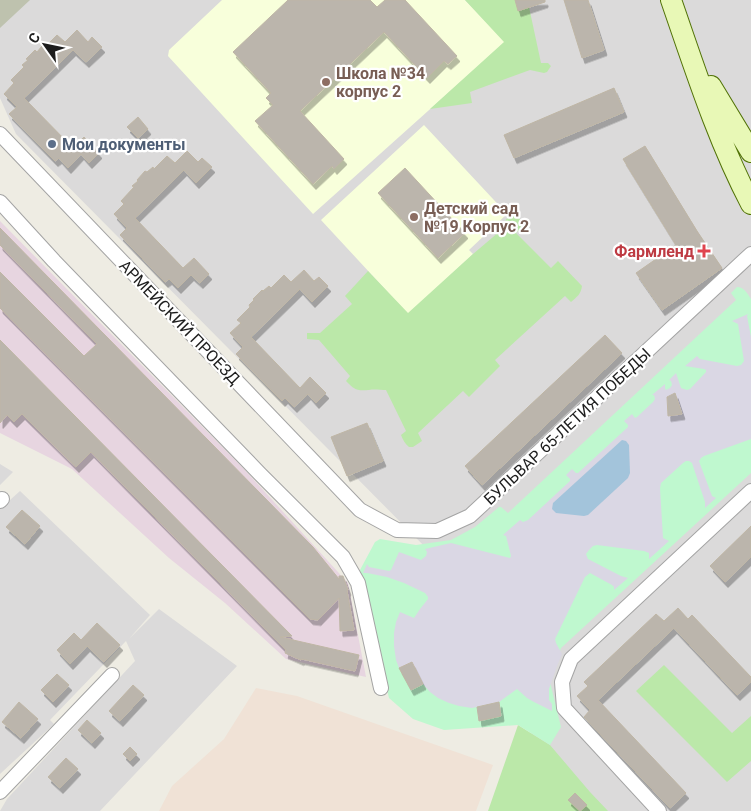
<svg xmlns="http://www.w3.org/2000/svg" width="751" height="811" viewBox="0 0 751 811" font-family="Roboto,sans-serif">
	<defs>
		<filter id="shadow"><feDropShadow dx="3" dy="5.5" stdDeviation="0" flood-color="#0004"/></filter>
	</defs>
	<rect width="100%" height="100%" fill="#eeece3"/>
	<path fill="#dbdada" d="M0 0H751V811H520L541 664 16 134 0 98Z
		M0 464 13 472 0 485Z
		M20 491 150 615 129 639 159 609 237 666 100 811H0L7 799 135 661 126 641 50 720 54 724 0 774V509Z"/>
	<path fill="#e7d5e0" d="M0 221 243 468 348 583 366 677 286 659 225 603 169 558 72 469 0 433Z"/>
	<path fill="#f8ffdb" d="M222 0H465L505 42 313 214 168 56 169 50Z
		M424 125 507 214 469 250 473 254 408 314 321 220Z"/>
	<path fill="#f0e2d6" d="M256 688 297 696 493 765 476 811H159L172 786 224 739Z"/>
	<path fill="#bec2ae" d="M0 0H30L0 28Z"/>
	<path fill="#bbe8a9" d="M465 0H515L529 7 541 63H548L551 66 547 72 544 73 530 70 470 92 472 103 430 109 504 42Z
		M513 214 516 215 525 224 516 233 551 268 558 261 582 286C581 294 577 297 571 302L565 296 495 360 500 366 469 397 463 391 418 433 422 441 413 447H409C405 444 403 440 401 435L406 431 386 390C381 390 374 389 369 390 356 391 355 390 346 381L350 376 319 340 307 339V333H320L352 304 345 296 368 271 408 313 473 254 506 226 504 222 509 216Z
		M664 665 732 733 751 716V761L727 782 636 691Z
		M518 725 550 745 590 792 608 811H488Z"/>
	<path fill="#bff8cf" d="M737 287C744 287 747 293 751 299V473L561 648 550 682 561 727 550 745 518 725 444 730 413 719 389 698 373 633 360 570 375 542 380 539 416 545 451 540 475 527 499 507H501L508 513 736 300 731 293Z"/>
	<path fill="#dad7e4" d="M748 314 747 316 751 337V439L704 456 701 458 699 461 700 464 712 496 716 498 705 508V502L692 463 689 461H686L683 463 661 483 660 488 663 538 669 541 649 559V553L644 551 597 545 593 546 589 550 586 554 588 559 621 576 628 578 614 590V587L612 585 590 573 585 577 555 639 556 643 562 654 557 666 549 689V700L552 704V711L534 702 527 698 517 689 499 702 472 708 459 706 449 703 438 698 430 692 423 684 399 668 396 660 394 646V633L396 622 400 612 414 618 420 609 428 599V597L425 593 404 583 387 577 367 573H363L367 564 369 567 389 571 391 570 399 552 421 560 426 556 427 552 425 549 451 543 510 558 511 556 506 536 503 535 520 520 523 522 528 520 570 481V479L566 475 572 469 576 473H578L628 427V425L624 421 632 414 635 418 637 417 653 402 655 399 654 395H652L665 384V388L666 390 670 388 672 385 671 381 669 380 676 373 681 388 687 390 690 389 706 372V370L704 369 685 366 697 356 700 359 737 366 741 365 744 361 738 324 732 321Z"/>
	<path fill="#a3c4db" d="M622 440 626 441 629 445 630 473 628 478 588 515 584 516 556 513 552 509 553 503Z"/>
	<path fill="#bbb5ac" stroke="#bfb6a5" filter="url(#shadow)" d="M288 0H370L377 7 385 0H405L457 56 448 64 444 61 427 78 384 32 300 111 344 159 334 169 332 166 313 184 255 121 273 105 266 98 271 93 233 52Z
		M515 0H545V2L518 11Z
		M564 0H588L604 50 582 58Z
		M77 30 88 42 92 37 102 47 86 62 73 50 24 98 73 148 84 137 99 153 89 163 81 154 68 168 59 158 55 161 9 114 17 107 4 94 14 83 11 80 24 67 22 65 28 60 26 59 35 50 37 52 42 46 44 48 57 35 65 42Z
		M614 88 624 112 514 158 504 135Z
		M138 117 148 129 138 138 127 127Z
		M645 146 697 231 722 268 662 310 636 273 676 245 623 159Z
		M187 151 198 162 202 158 212 167 196 183 184 170 135 218 183 268 194 258 209 274 200 283 191 275 178 288 169 279 165 282 120 235 127 228 114 214 124 204 121 201 134 187 132 186 138 181 137 180 145 171 147 172 153 167 154 169 167 156 175 163Z
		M405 168 465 233 438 258 378 193Z
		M0 228 313 547 339 579V576H343L348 590 347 591 354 630 340 631 339 598 318 620 310 619 0 308V272L84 356 97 344 0 245Z
		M304 270 314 281 319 277 328 286 312 302 300 289 251 337 300 388 310 377 326 393 316 403 308 394 294 407 285 398 282 401 236 354 243 347 230 333 241 323 237 320 250 307 249 305 254 300 253 299 262 290 263 291 269 286 271 288 284 275 291 282Z
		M605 335 622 353 482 485 465 466Z
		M0 340 292 636 280 637 359 655 355 671 302 659 301 660 285 653 286 650 91 452 76 467 22 414 14 422 7 415 0 423Z
		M675 393 682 414 668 416 667 397Z
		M367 423 383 461 347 476 331 437Z
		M22 510 40 526 25 544 6 527Z
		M751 526V557L725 582 710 566Z
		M678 608 688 619 692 615 751 677V682L737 695 674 628 598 700 686 793 670 808 584 717 590 710 577 696 588 686 584 682 656 614 664 621Z
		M97 623 120 645 104 662 87 646 70 664 57 650 74 633 81 640Z
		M412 662 423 684 411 690 399 668Z
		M57 674 69 685 53 702 41 690Z
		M133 685 144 695 120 721 109 711Z
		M19 702 38 719 21 738 2 722Z
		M499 702 501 716 479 721 477 707Z
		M87 720 101 733 92 743 78 730Z
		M130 747 137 754 130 761 123 754Z
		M66 758 78 769 60 788 48 777Z
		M575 793 587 805 580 811 568 800Z"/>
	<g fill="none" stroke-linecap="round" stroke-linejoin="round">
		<g stroke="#a4a4a4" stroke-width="16">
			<path id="minor" d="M0 134 360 510 397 530 437 531 470 516 751 254
				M0 202 54 261 260 474 343 557 358 583 381 688
				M0 501 2 499
				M0 792 112 675
				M659 811 564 708 562 682 571 659 751 491"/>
		</g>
		<g stroke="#517206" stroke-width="22">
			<path id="secondary" d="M671 0C695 69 717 139 751 204
				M711 86 751 152"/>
		</g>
		<use href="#minor" stroke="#fff" stroke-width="14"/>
		<use href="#secondary" stroke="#e8f8b6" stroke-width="20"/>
	</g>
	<g fill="#8d6e63" stroke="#fff" stroke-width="2">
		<circle cx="326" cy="82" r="5"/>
		<circle cx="414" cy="217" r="5"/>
	</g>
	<circle fill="#5c6f8a" stroke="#fff" stroke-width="2" cx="52" cy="144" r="5"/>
	<path fill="#e0444e" stroke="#fff" stroke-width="2" d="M701.5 243.5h5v5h5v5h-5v5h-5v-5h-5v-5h5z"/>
	<g text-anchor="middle" stroke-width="4.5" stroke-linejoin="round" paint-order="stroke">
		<g font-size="16" font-weight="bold" fill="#785e54" stroke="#fff" text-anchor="start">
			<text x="336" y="79">Школа №34<tspan x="336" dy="18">корпус 2</tspan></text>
			<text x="424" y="214">Детский сад<tspan x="424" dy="18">№19 Корпус 2</tspan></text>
		</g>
		<g font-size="16" font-weight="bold" fill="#4e5e75" stroke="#fff" text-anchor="start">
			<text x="62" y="150">Мои документы</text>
		</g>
		<g font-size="16" font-weight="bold" fill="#be3a42" stroke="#fff" text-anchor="end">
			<text x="694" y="257">Фармленд</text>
		</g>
		<g font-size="16" fill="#1d1d1d" stroke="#fff">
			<text transform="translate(180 322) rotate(46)" y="6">АРМЕЙСКИЙ ПРОЕЗД</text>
			<text transform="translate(567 426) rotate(-43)" y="6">БУЛЬВАР 65-ЛЕТИЯ ПОБЕДЫ</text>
		</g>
	</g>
	<g transform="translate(45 45) rotate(303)" stroke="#ffffff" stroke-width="4" paint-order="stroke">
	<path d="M0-4L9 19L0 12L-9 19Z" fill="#1d1d1d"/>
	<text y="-8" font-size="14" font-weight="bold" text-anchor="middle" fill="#1d1d1d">С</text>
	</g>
</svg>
